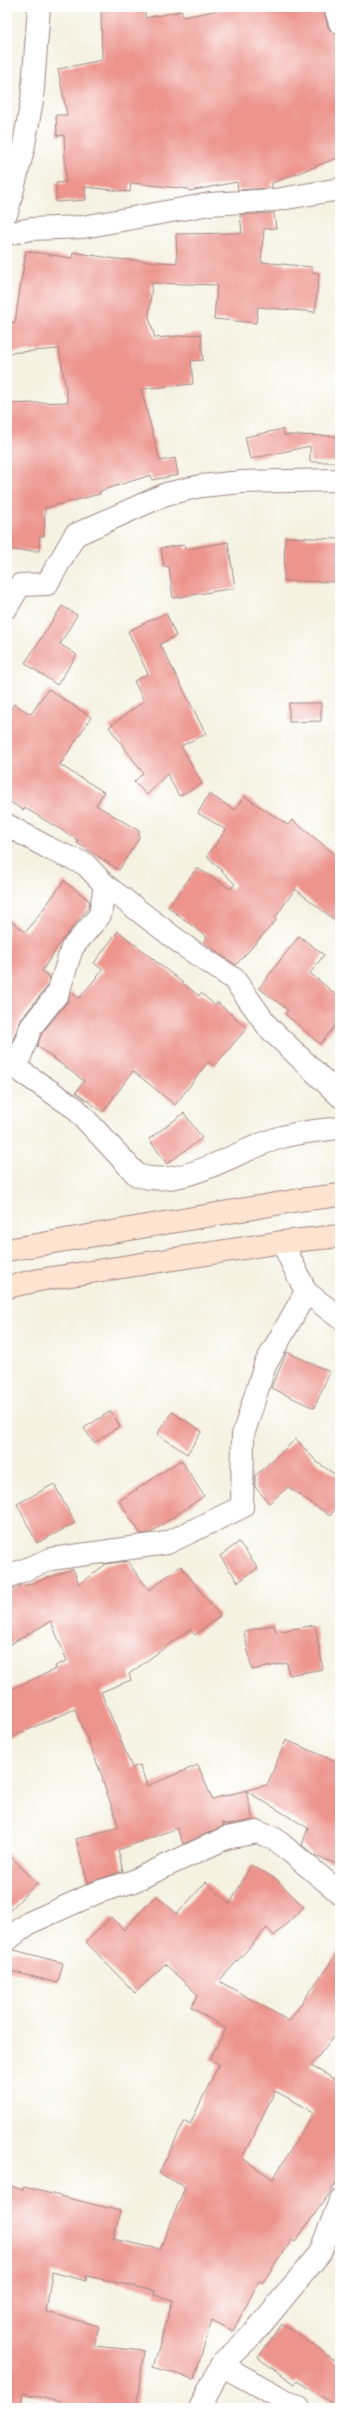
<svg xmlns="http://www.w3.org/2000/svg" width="347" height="2415" viewBox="0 0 347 2415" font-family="'Architects Daughter',sans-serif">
	<rect width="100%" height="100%" fill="#fff"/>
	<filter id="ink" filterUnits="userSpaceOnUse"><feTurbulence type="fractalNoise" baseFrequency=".025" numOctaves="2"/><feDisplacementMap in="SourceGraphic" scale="8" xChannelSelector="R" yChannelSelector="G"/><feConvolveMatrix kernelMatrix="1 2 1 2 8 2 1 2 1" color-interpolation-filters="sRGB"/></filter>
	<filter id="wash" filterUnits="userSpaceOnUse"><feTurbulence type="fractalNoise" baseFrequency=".012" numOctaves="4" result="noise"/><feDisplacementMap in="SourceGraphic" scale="16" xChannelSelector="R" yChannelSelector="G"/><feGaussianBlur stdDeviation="0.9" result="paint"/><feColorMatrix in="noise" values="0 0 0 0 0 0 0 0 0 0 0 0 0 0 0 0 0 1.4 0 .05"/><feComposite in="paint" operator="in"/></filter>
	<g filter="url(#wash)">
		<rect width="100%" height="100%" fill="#f5f2e2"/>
		<g id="blocks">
			<path fill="#ed948d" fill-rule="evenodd" d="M235 7H323L328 27 332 32 339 35 340 43V157L272 183V188L238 190 237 182 189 191V189L131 183 130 192 85 187 86 200 56 202V183L66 182 64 135 57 136 56 115H67L58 69 102 60 101 8H145V18L182 11 183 17Z
				M274 213 276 228 264 229 261 262 312 267V272L319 273 315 312 258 307 256 323 214 319 217 285 152 283 149 317 155 338 201 334 203 360 191 361 193 384 141 389 160 461 175 458 178 475 152 480 151 475 100 491V494L45 508 44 536H40L39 551 7 550V404L68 402 59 349 7 353V323L15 322 26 251 72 258 73 252 116 259 177 263 176 234 242 233 240 215Z
				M283 429 284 435 336 436V462H310V446L250 459 245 437Z
				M285 537 340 539V582L284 581Z
				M228 542 235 588 173 598 169 566 164 567 161 548 184 545 185 549Z
				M62 606 77 615 60 644 77 655 57 685 25 663Z
				M166 613 176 636 160 644 206 734 181 746 202 784 179 796 167 774 147 795 134 782 143 773 109 727 144 701 134 681 148 674 128 631Z
				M48 689 91 717 60 765 104 792 96 805 139 831V838L119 870 77 843 78 840 25 808 23 810 7 800V716L14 704 31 714Z
				M289 703H321V721L289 722Z
				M209 794 235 810 244 796 288 825 292 820 340 858V924L295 889 275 918 277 919 236 965 203 942 207 937 168 907 197 868 231 889 235 884 207 856 226 830 198 813Z
				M64 881 90 901 88 908 62 940 42 971 50 977 47 987 21 1019 10 1047H7V918L26 932Z
				M118 931 199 996 201 993 215 1005 217 1002 247 1028 214 1066 208 1062 175 1105 133 1071 103 1112 76 1092 84 1081 37 1046 42 1033 68 1001 71 992 79 998 103 970 94 963Z
				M299 936 324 955 310 973 340 998V1020L320 1044 285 1014 288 1010 259 988Z
				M184 1113 202 1138 167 1164 149 1139Z
				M287 1352 330 1372 314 1408 271 1388Z
				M111 1411 120 1426 94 1443 84 1428Z
				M172 1412 202 1431 187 1454 157 1434Z
				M296 1439 317 1462 340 1478V1502L330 1516 288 1487 269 1503 255 1487V1476Z
				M181 1460 204 1496 150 1533 141 1534 119 1501Z
				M54 1484 75 1523 37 1543 17 1504Z
				M239 1542 258 1568 238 1582 220 1556Z
				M127 1561 149 1590 181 1566 220 1616 195 1635 190 1629 129 1674 131 1680 101 1692 132 1768 140 1765 147 1786 198 1765 212 1799 267 1785 286 1740 340 1763V1865L315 1856 302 1845 308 1828 246 1791 253 1820 227 1825 222 1823 224 1826 183 1844 177 1828 118 1850 123 1871 88 1883 76 1839 119 1827 102 1779 103 1778 75 1709 7 1739V1691L56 1669 55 1666 67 1661 51 1621 7 1646V1593L23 1584 24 1586 73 1569 79 1584 106 1564Z
				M274 1625 276 1632 315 1625 323 1669 289 1675 287 1663 252 1670 244 1631Z
				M7 1853 37 1883 7 1913Z
				M251 1865 276 1879 304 1907 274 1936 267 1928 219 1981 289 2021 340 1949V2028L311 2066 340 2082V2178L295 2242 292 2240 262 2283 259 2281 233 2331 212 2320 194 2379 153 2367 173 2300 154 2295 155 2291 87 2276 86 2281 52 2272 46 2312 99 2326 94 2346 144 2351 136 2408H84L23 2393 20 2408H7V2185L23 2190 24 2187 120 2211 113 2239 160 2249 185 2187 159 2173 185 2121 190 2124 219 2064 210 2059 226 2029 191 2007 198 1995 165 1964 135 1993 86 1942 111 1917 124 1930 156 1895 177 1914 206 1882 230 1904ZM275 2091 314 2112 273 2179 242 2158Z
				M14 1950 63 1963 58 1983 7 1970V1952Z
				M282 2323 340 2364V2408L297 2381 295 2384 258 2358Z"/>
		</g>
	</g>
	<g filter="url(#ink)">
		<use href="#blocks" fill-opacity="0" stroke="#a08886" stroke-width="1"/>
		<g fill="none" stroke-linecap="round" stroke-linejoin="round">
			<g stroke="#a08886" stroke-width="24">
				<path id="minor" d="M335 7 340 23
					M7 212 23 150 32 100 39 7
					M7 234 31 229 83 227 210 204 275 200 340 189
					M7 607 20 585 47 584 75 535 166 494 201 486 242 482 340 480
					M7 825 52 850 85 864 105 885 100 915 72 948 58 993 31 1027 16 1068
					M105 885 186 947 234 979 269 1028 340 1096
					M7 1059 16 1068 75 1108 137 1175C184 1191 237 1149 282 1137 300 1132 322 1130 340 1128
					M282 1242 306 1292 340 1318
					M7 1577 51 1559 167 1543 242 1507 243 1435 265 1365 306 1292
					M7 1940 29 1923 98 1892 131 1882 226 1838 258 1832 275 1839 340 1893
					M221 2365 299 2408
					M200 2408 221 2365 254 2333 320 2253 340 2201"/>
			</g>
			<g stroke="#a08886" stroke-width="24">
				<path id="secondary" d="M7 1250 299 1200 340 1195
					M7 1287 39 1280 282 1242 340 1236"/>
			</g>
			<use href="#minor" stroke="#fff" stroke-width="22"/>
			<use href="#secondary" stroke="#fde4d0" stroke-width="22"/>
		</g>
	</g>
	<rect width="347" height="2415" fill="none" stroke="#fff" stroke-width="24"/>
</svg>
